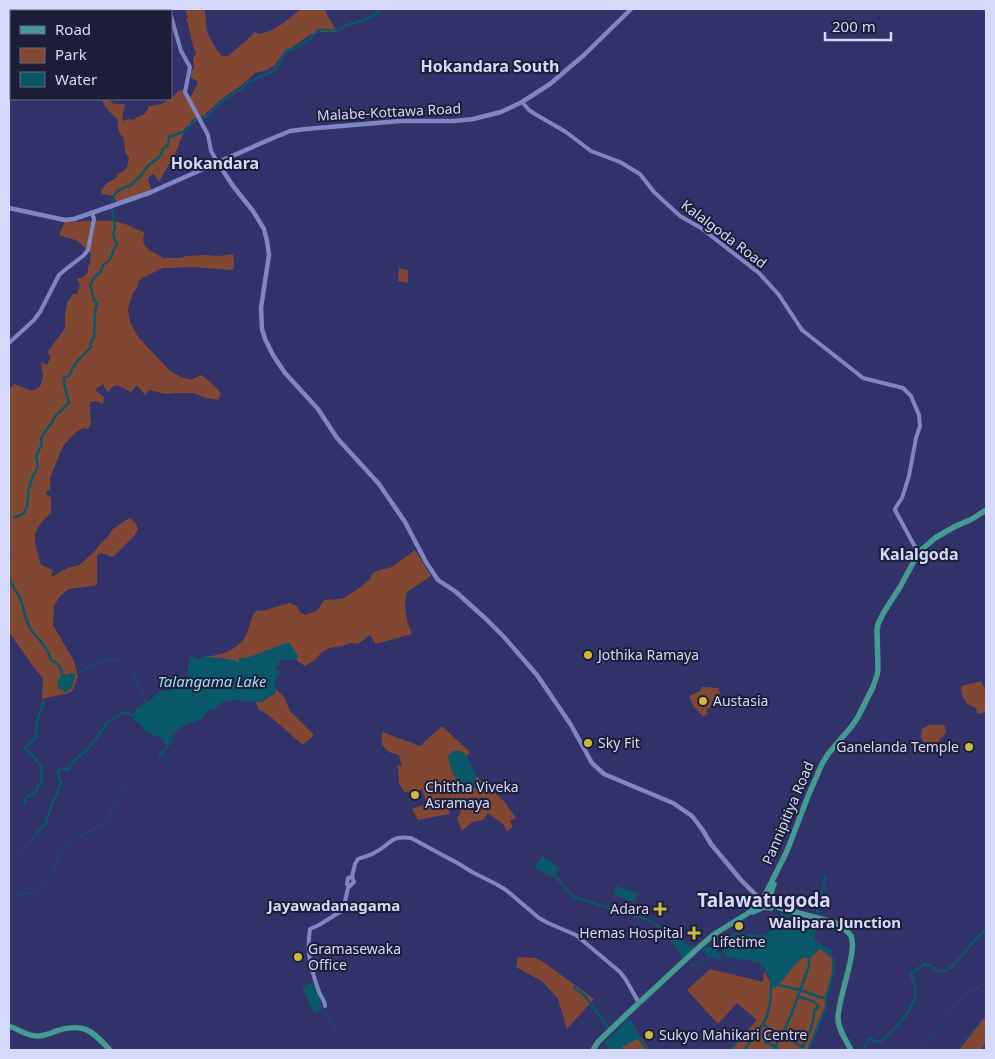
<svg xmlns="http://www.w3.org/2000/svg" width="995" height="1059" viewBox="0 0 995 1059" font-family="'Noto Sans',sans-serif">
	<rect width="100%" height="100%" fill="#31326a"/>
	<path fill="#824733" d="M185 9H204C206 15 206 19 206 26 207 35 215 49 222 56H228L247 40 255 32 259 34 270 31 282 24 301 9H324L337 32H319L309 35 281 56 275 65 267 70 255 73 242 85 220 100 210 110 198 120 185 128 177 150 159 182 154 174 150 176 148 181 152 190 117 203 113 196 102 194 101 191 107 183 116 178 119 173C127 172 128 164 129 157 123 151 125 148 124 141 123 134 123 139 120 133 117 129 118 124 118 120 111 114 105 107 101 99H107L114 104H125C125 111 121 114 123 121L129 119 134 120 137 117 145 114 149 106C153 105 158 105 161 104 170 101 174 93 182 90L185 97 191 96 198 83 197 81 191 78V72L194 68 193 59 196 53C190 42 191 30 186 19L188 18Z
		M94 221C103 221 113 220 122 223 130 225 136 230 144 232L143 241 145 246 149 250 164 258H181L186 256 206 255 219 256 233 254 234 263 233 270 192 267 167 268H163L144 277 138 282 137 288 133 293 128 308V312L131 324 139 338 169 370 181 377 191 380 201 375C209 381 216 386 221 394L218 400 207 398 193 393H176L165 394 150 390 145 395 137 385 131 392 117 385 112 387 109 392 106 390 103 384 97 388 96 391 104 397 103 404 96 401 90 402V416L91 423 88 429 84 428 76 432 63 446 50 478V490L46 492 48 496 51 497V513C29 532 34 540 41 565L53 570 51 577 68 568 79 565 93 553 101 543 107 538 112 530 123 522 130 518 135 522 138 529 134 536 113 557 101 553 97 556V584L92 586 69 589 61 595 54 606 53 625 74 661 78 676 73 690 69 693 42 699 43 679C31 664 21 648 9 633V389L14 384 32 391 40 387 43 376 41 362 47 365 51 356 47 353 65 328V314L67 303 73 294H77L80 285 77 279 79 278H82L88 272V267L91 262 90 261 91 253C86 251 84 246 79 242 73 238 66 238 59 235L65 222Z
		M399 268 408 270V283L398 281Z
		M415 550 431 576 407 592C403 607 406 620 412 634L376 644 370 635 358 644 352 643 342 646 329 648 321 653 315 660 305 666 296 660 298 656 266 651 247 658H239L240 663 222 658H212L205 656C209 656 213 656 217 655 229 653 243 644 247 633 250 625 251 617 256 611L266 610 289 603 297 606 300 612 305 615 318 610 324 600 342 599 358 589 369 580 373 573 380 570 392 567Z
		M981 681 986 691V712L978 714 975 707C965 706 961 695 961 686Z
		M702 686 704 687 718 688 721 696 706 711 708 713 704 717 693 706 689 696 700 691Z
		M276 689 284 697 290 711 314 735 303 745 267 714 259 710 256 702H262L275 693Z
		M929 725H943L945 726 946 732 934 747 923 742 921 737 922 729Z
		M442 726 470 752 467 756 460 751 469 789 477 787 476 776 504 801 516 818 510 821 513 827 507 831 503 824 488 813 483 820 472 822 462 831 457 818 461 812 456 805 450 807 449 814 418 820 412 809 427 804 422 790 404 792 399 783 398 765 402 766 399 755 389 752 382 745V732L420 746Z
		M820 948 833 959C835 974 832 977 828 990 826 996 827 1003 825 1009 820 1023 814 1037 808 1050H730L757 1020 737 1003 718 1024 687 990 710 969 763 982 764 971 774 988C787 979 790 966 804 957L809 958Z
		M518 957 535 958 542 961 594 999 567 1029 558 999 543 982 516 967Z
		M986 1016V1043L981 1050H959Z
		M641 1037 649 1050H623L621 1047Z"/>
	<path fill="#09586a" d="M289 642 298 656 296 660H280L275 670 281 671 275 679 276 693 262 702H250L240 700 224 701 216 708 208 710C204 722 190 722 181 727 178 729 175 733 172 735L173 741 159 759V754L167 746C161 733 156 738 147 732 141 728 142 723 134 721L132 715 137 708 151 700 159 692 170 690 189 677 188 665 191 655 197 660 205 656C216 659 229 657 240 663L238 657 247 658Z
		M61 666 64 675 72 673 75 674C74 681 74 690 65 692L61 689H57V687H59L57 683 58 679 61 678 60 677 61 675 60 668Z
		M453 751H460L467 756 476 776V787L469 789C454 779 451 774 448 755Z
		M543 856 560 869 552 877 535 868 537 862Z
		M616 886 638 893 635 902 614 895Z
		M781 913 819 922 814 939 817 942 830 949 833 959 820 949 809 959 804 957C790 966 787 979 774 988L765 969 758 962 725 957 722 946 725 945 730 941 729 935 732 933 765 935 772 929V918L779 920Z
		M666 926 685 943 695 948 684 958C677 949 671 940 662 933L663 929Z
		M707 947 715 948 722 958H710L702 950Z
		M314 982 319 995 322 1010 314 1013 302 987Z
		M629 1018 641 1037 622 1047 623 1050 610 1049 604 1042 614 1034Z"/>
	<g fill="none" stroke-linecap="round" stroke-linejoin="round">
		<path stroke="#09586a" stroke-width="1" d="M75 674 94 664 112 659C119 660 127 665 132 671L146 702
			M9 860 31 842 37 833
			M9 903 20 895 32 892 41 886 52 872 58 861 61 852 65 847 76 839 105 823 116 802 127 785 132 782
			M690 963 696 966 710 958
			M325 1012 336 1031
			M922 1050 933 1033 958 1001 966 993 974 990 986 982
			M957 1050 986 1015"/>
		<path stroke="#09586a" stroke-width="2.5" d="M202 117 209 115C213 109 220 102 226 98 233 93 243 90 247 83L275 70 286 51 299 46 309 40 319 30C325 30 334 31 340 29 343 28 346 24 350 24 363 21 372 18 382 9
			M139 178C142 174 144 171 147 167 152 161 161 159 163 149L168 145 169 137 188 130 192 121 199 118
			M112 204C111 194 121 187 130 186L137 179
			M14 517 19 516 24 513 27 507 29 488 33 476 38 467 36 456 42 444 41 439 44 433 51 424 56 415 69 403 64 384V378L70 375C73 362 83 356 91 347L90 345 94 337 95 312 97 303 94 300 90 285 94 278 101 271 103 265C114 259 110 254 117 244 114 239 112 233 115 228L112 208
			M9 554V559
			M9 577C11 585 16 590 20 598 24 607 24 618 30 628 37 639 48 646 51 660L58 664 60 668
			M24 803 27 797 37 791 38 785 40 784C45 764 38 762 25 748L35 738 37 729V721L44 702
			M37 833 46 823 51 807 61 783 59 780 58 770 61 768 68 770 70 767V764L87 750 109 721 125 712 132 715
			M554 875 574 897 648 920 663 929
			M817 914 826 875
			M778 985 801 990 819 997 826 998C829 983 835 976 833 959
			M574 987 585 996 608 1027
			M799 997 810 1000 817 1004 818 1007 814 1011C815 1023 807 1039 801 1050
			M763 1025 782 1036 792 1041
			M639 1038 647 1050
			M765 1042 775 1046 778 1050
			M795 1043 803 1047
			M730 1050 745 1033 750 1032 756 1034
			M744 1050C764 1025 772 1016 771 982
			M773 1050C791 1022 797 997 809 966V959
			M808 1050 826 1007V998
			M863 1050 869 1039H872L876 1042 881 1041C894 1029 917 1009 915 990 915 984 912 980 911 974L924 964 931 966 939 972C952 972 961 956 969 947 974 941 980 935 986 930"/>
		<path stroke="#8085c4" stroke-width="4" d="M168 9 169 11
			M171 16 181 51 190 67 185 92 208 135 211 151 218 163
			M522 102 529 110 535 114 566 132 591 151 620 162 640 174 654 192 680 216 701 228 759 273 779 295 802 330 858 374 863 378 903 388 911 396 919 415 920 426 916 438 909 476 902 498 896 507 895 510 914 545 921 554
			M9 343 34 320 40 312 59 275 66 269 83 256 88 250 94 219 92 213
			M349 886 347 884 348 878 352 877
			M325 1006C325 1001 321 997 319 992 311 968 306 955 310 929L319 925 343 910 348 888 354 882 352 877 355 864 358 859C363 857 369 856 374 853 391 845 389 835 411 838L461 865 472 872 496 884 506 890 539 918 548 923 576 935 620 972 626 980 639 1003"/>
		<path stroke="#8085c4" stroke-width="4.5" d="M218 163 233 186 253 211 264 229 267 241 269 255 261 308 262 329 265 339 273 355 285 373 318 409 337 438 379 484 405 522 426 562 438 580 456 592 486 619 504 637 537 675 571 725 592 763 604 774 673 803 692 816 702 829 711 844 741 880 762 901
			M9 208 65 220 74 219 149 193 266 141 290 131 306 129 400 121H454L473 119 501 112 522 102 550 84 584 55 631 9"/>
		<path stroke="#459a92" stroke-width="5.5" d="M762 901 780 908 836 923C842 927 848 931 851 936 858 951 838 998 838 1018 838 1029 846 1040 851 1050
			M772 904 770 902 769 899 774 884
			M753 912 764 907 771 908
			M9 1026C18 1029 28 1037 38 1036 44 1036 51 1033 56 1031 85 1022 92 1031 110 1050
			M593 1050 598 1042 626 1015 697 949 713 935 750 912 762 901 787 851 808 796 822 764 828 754 852 726 858 717 873 687 877 675 878 669 877 631 878 624 884 612 900 587 919 552 935 538 954 527 972 519 986 510"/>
	</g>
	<g fill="#ceb938" stroke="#1c1e37" stroke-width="2">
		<circle cx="588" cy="655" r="5"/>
		<circle cx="703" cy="701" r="5"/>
		<circle cx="588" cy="743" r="5"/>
		<circle cx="969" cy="747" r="5"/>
		<circle cx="415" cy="795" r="5"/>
		<path d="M657.5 901.5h5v5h5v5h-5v5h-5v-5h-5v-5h5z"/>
		<circle cx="739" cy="926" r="5"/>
		<path d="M691.5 925.5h5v5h5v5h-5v5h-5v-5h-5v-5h5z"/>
		<circle cx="298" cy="957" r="5"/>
		<circle cx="649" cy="1035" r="5"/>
	</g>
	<g text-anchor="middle" stroke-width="4" stroke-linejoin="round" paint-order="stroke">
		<g font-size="14" fill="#d5d9fc" stroke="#1c1e37">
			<text transform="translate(389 112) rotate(-3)" y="5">Malabe-Kottawa Road</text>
			<text transform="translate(724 234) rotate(37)" y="5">Kalalgoda Road</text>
			<text transform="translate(788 813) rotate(-67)" y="5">Pannipitiya Road</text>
		</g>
		<g font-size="14" fill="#d5d9fc" stroke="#1c1e37" text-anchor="start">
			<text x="598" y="660">Jothika Ramaya</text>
			<text x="713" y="706">Austasia</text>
			<text x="598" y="748">Sky Fit</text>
			<text x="959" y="752" text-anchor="end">Ganelanda Temple</text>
			<text x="425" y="792">Chittha Viveka<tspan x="425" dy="16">Asramaya</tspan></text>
			<text x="649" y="914" text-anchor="end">Adara</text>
			<text x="683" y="938" text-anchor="end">Hemas Hospital</text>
			<text x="739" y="947" text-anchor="middle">Lifetime</text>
			<text x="308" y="954">Gramasewaka<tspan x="308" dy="16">Office</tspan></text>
			<text x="659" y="1040">Sukyo Mahikari Centre</text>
		</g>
		<g font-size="15" font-style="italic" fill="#9cdff5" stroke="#1c1e37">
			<text x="212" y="687">Talangama Lake</text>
		</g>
		<g font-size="15" font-weight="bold" fill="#d5d9fc" stroke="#1c1e37">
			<text x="334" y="911">Jayawadanagama</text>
			<text x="835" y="928">Walipara Junction</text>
		</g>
		<g font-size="16" font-weight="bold" fill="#d5d9fc" stroke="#1c1e37">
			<text x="490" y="72">Hokandara South</text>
			<text x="215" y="169">Hokandara</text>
			<text x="919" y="560">Kalalgoda</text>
		</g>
		<g font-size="19" font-weight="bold" fill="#d5d9fc" stroke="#1c1e37">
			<text x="764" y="907">Talawatugoda</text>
		</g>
	</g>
	<rect width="995" height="1059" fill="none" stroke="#d5d9fc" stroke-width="20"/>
	<rect x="10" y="10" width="162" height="90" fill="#1c1e37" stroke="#666986"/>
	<rect x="20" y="26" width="25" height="8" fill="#459a92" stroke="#666986"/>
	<text x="55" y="35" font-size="15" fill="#d5d9fc">Road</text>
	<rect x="20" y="48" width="25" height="15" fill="#824733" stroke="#666986"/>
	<text x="55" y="60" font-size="15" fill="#d5d9fc">Park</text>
	<rect x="20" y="72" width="25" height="15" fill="#09586a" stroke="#666986"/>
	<text x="55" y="85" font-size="15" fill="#d5d9fc">Water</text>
	<path d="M825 32v8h66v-8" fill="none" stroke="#d5d9fc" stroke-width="2.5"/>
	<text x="832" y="32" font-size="15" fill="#d5d9fc" stroke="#1c1e37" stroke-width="4" paint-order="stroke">200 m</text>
</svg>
